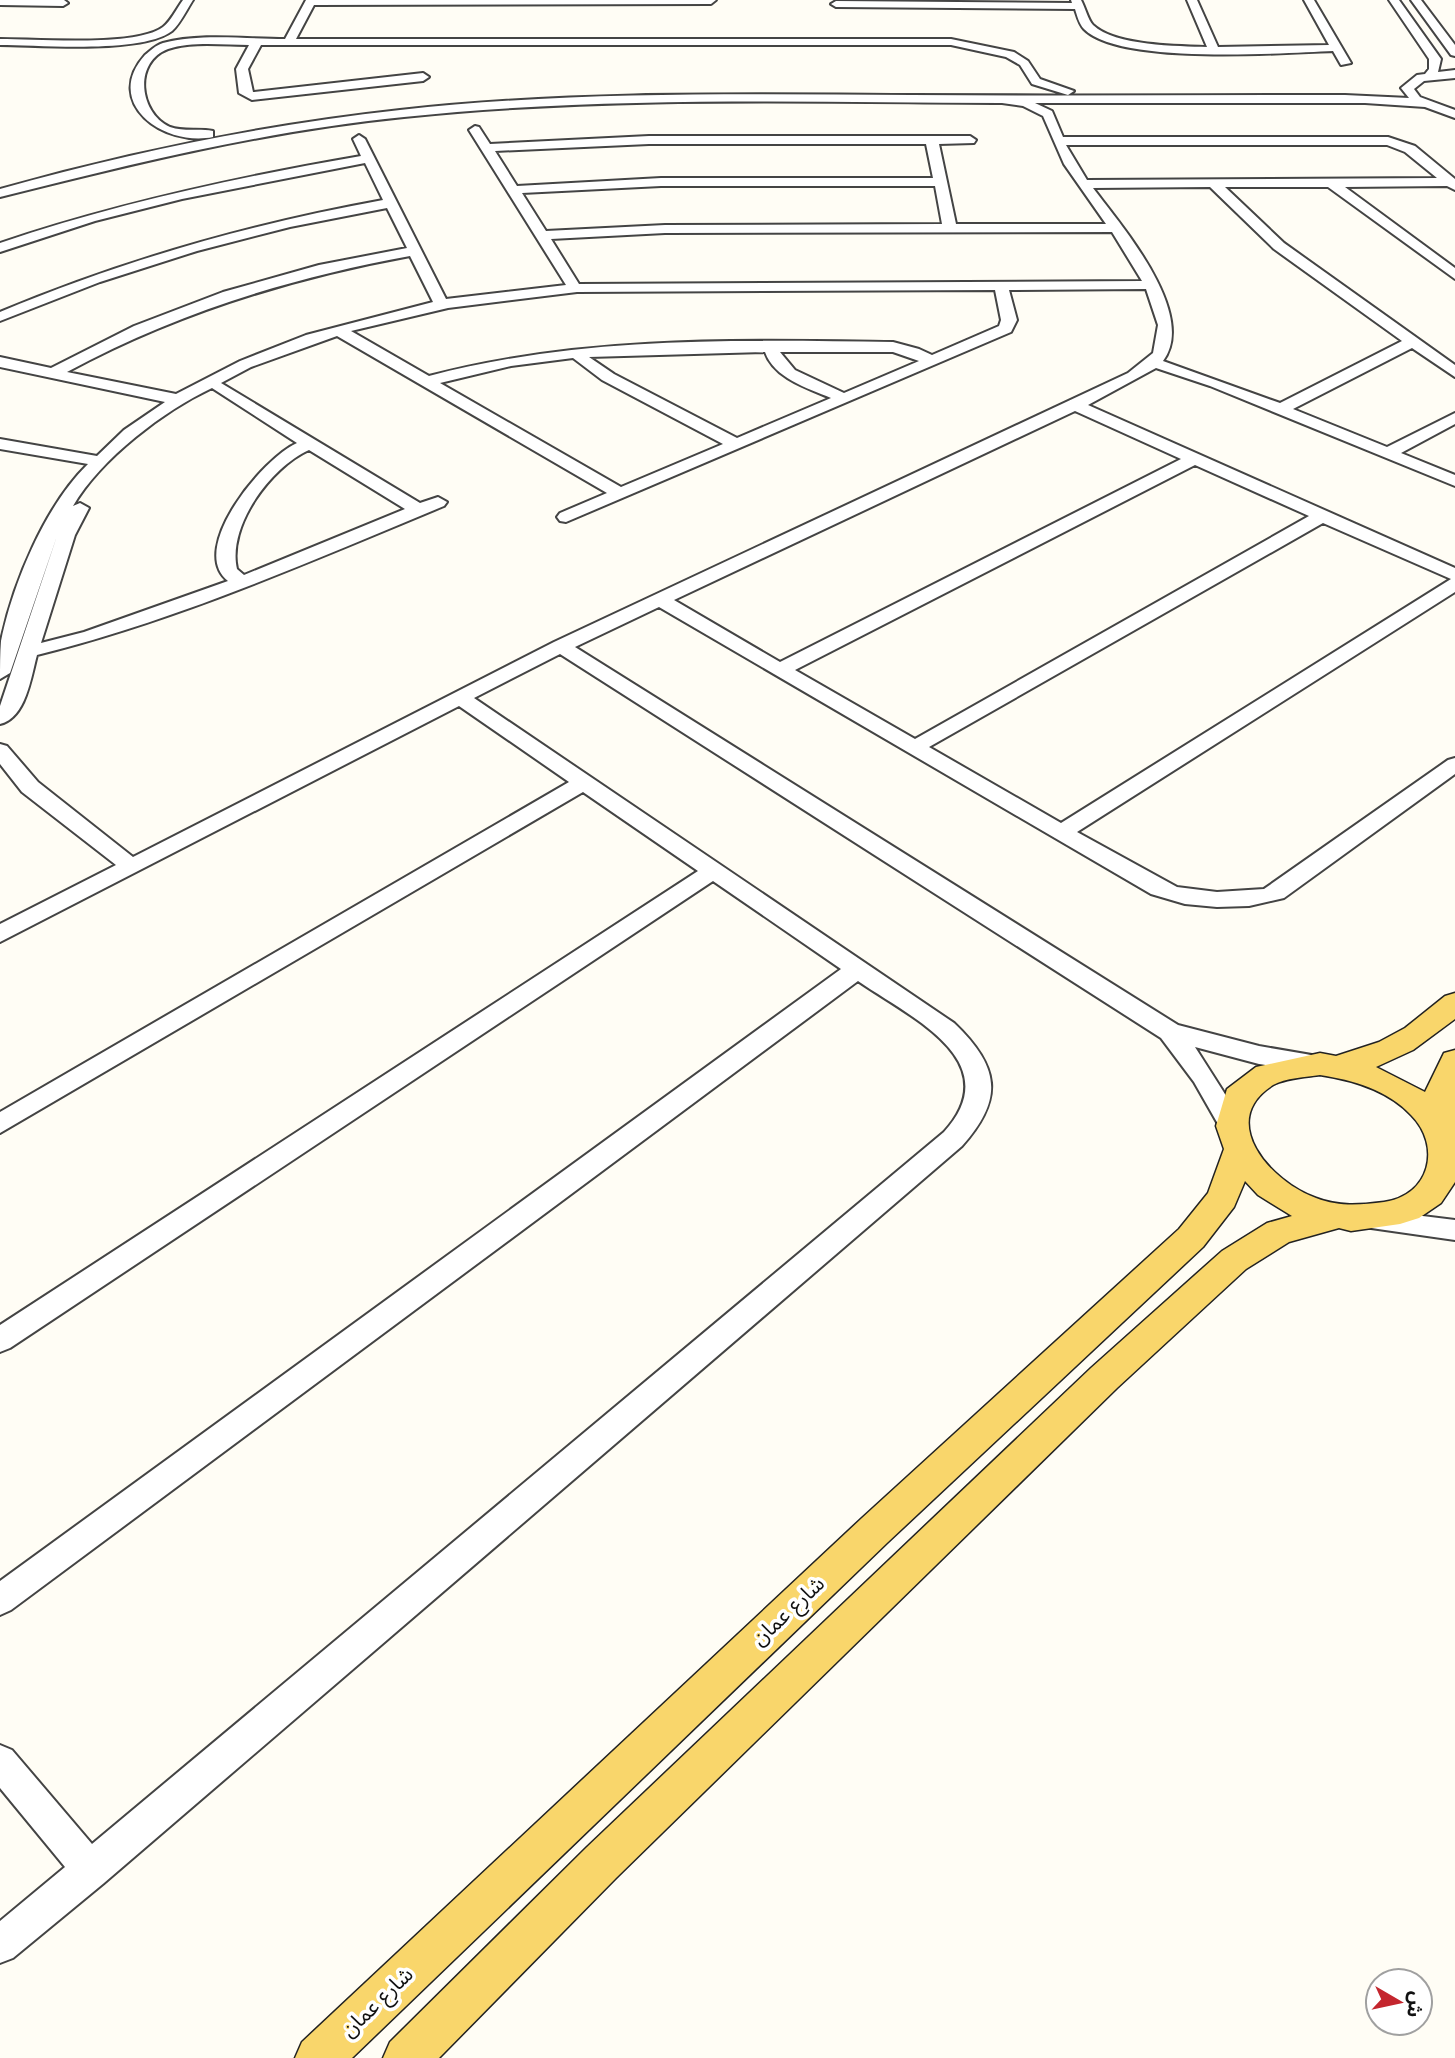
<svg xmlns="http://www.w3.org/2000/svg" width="1455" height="2058" viewBox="0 0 1455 2058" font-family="'Libre Baskerville','Noto Sans Arabic',serif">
	<rect width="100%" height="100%" fill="#fffdf5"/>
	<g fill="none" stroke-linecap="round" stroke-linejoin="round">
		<g stroke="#444" stroke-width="4">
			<path id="minor" d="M0 0H64L68 3 63 6 0 5Z
				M183 0H193C187 9 180 24 172 31 142 54 39 45 0 45V39C37 39 136 47 163 27 171 21 177 8 183 0Z
				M306 0H716L711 4 314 5 296 39H951L1014 52 1028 61 1040 79 1074 91 1068 95 1032 84 1020 65 1006 57 951 45H261L248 69 253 92 423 73 429 77 423 81 252 100 239 93 236 69 249 45C225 45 191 41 168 49 133 62 139 113 170 127 184 132 199 128 213 131V137C164 147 102 103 145 55 150 51 156 45 163 43 200 33 246 39 285 39Z
				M1071 0H1081C1085 7 1088 20 1093 25 1115 46 1178 46 1207 47L1187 0H1197L1218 47 1329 45 1304 0H1314L1351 63 1341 65 1333 51C1282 53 1119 65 1084 29 1079 24 1077 15 1075 9L836 7 831 4 836 1 1072 3Z
				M1389 0H1399L1441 59 1438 72 1455 70V78L1424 81 1414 89 1420 97 1455 110V118L1425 107 1365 103H1035L1052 111 1063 137H1388L1415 146 1455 179V190L1447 186 1345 187 1455 268V279L1328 187H1225L1284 243 1455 365V377L1412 348 1293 409 1387 447 1455 413V424L1401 453 1455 475V486L1210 386 1156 368 1088 405 1455 568V592L1077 832 1177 887 1217 892 1264 889 1448 760 1455 758V774L1284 898 1249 906 1217 907 1185 904 1151 894 659 607 575 647 1178 1025 1259 1046 1329 1058 1332 1064 1329 1070 1320 1073 1259 1064 1195 1047 1244 1124 1240 1131 1231 1133 1222 1131 1194 1082 1161 1038 560 654 474 698 954 1023C999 1066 1005 1098 962 1146L104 1883 13 1958 0 1963V1921L65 1867 0 1788V1745L12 1750 92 1844 944 1132C1009 1061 910 1017 858 981L11 1610 0 1615V1581L841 969 713 881 10 1348 0 1352V1325L698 871 583 792 0 1133V1112L569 782 459 706 0 942V924L116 865 22 792 0 764V744L7 746 38 782 133 857 554 642 1128 373 1153 353 1158 325 1146 289 1009 290 1017 320 1011 332 566 522 560 521 557 517 560 513 607 493 337 336 251 367 221 383 420 503 438 497 447 502 444 506C311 561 178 620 37 655 31 677 26 718 0 724V706L57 536 10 673 0 679C0 667 0 653 1 641 13 583 45 506 88 464L0 449V439L97 456 124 430 165 402 0 367V357L51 368 134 326 223 292 319 265 407 248 387 208 290 227 197 251 100 282 0 321V312C124 260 251 224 383 200L365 163 182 199 95 221 0 252V243C118 203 239 177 361 156L353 139 359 135 365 139 446 299 566 285 469 130 475 126 479 127 490 144 649 136H970L976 140 974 143 939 144 956 224H1106L1064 164 1043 116 1023 106 1002 103C802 102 603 96 404 117 265 131 135 163 0 197V189C131 152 264 125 400 110 569 91 740 94 910 95 1055 96 1200 95 1345 95L1409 98 1401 88 1417 75 1425 74 1429 69V59ZM649 144H926L933 178H661L517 186 495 151ZM1066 145H1387L1405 152 1437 178 1087 180ZM661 186H935L942 224 665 225 546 231 522 193ZM1210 187 1274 249 1402 341 1280 403 1163 361C1198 314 1121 225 1093 188ZM1112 232 1142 281 579 284 551 239 665 233ZM410 256 433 302 306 335 240 361 176 394 67 372C176 313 290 278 410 256ZM995 290 1001 320 999 326 932 355 919 349 893 342C737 340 580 336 429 376L351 331 448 308 577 292ZM765 352C774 378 807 388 831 398L737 438 614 374 589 357ZM780 352H893L919 361 844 393 795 370ZM573 358 602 380 723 444 621 487 440 383 511 366ZM212 388 297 443C264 457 187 549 228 581L84 632 41 643 75 535 89 508 80 503 73 506C101 458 165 410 212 388ZM1075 411 1181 459 780 662 674 600ZM309 450 405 509 244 575 237 569C227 526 271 467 309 450ZM1195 465 1309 516 915 739 795 670ZM1323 523 1451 579 1061 823 929 747Z
				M1411 0H1421L1455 45V56L1451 55Z
				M1374 1210 1455 1220V1240L1364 1227 1360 1220 1364 1213Z"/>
		</g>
		<g stroke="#222" stroke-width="3">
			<path id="major" d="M1455 993V1019L1413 1050 1376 1067 1425 1092 1444 1053 1455 1050V1182L1441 1203 1419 1218 1400 1224 1351 1231 1339 1228 1289 1242 1246 1269 1117 1388 616 1878 439 2058H383L390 2042 586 1848 1091 1368 1222 1251 1267 1223 1292 1216 1258 1195 1245 1181 1234 1207 1203 1247 888 1542 352 2058H295L302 2042 862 1518 1179 1229 1208 1193 1224 1149 1216 1126 1227 1089 1256 1067 1320 1053 1336 1056 1379 1042 1405 1028 1445 996ZM1320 1075C1353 1080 1388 1090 1411 1115 1442 1146 1430 1196 1384 1202 1360 1205 1339 1207 1316 1198 1271 1182 1216 1121 1273 1085 1285 1078 1306 1077 1320 1075Z"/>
		</g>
		<use href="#minor" fill="#fff" fill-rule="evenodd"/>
		<use href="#major" fill="#f9d66b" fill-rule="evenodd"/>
	</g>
	<g text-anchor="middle" stroke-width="7" stroke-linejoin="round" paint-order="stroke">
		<g font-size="21" fill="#111" stroke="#fff">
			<text transform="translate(788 1611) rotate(-43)" y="7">شارع عمان</text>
			<text transform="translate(377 2002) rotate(-44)" y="7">شارع عمان</text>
		</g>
	</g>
	<g transform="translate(1399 2002) rotate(99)"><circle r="33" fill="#ffffff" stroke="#a0a0a0" stroke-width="2"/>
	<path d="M0-5L12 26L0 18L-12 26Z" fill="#c4262e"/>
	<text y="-10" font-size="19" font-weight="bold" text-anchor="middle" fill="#111111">ش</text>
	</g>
</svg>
